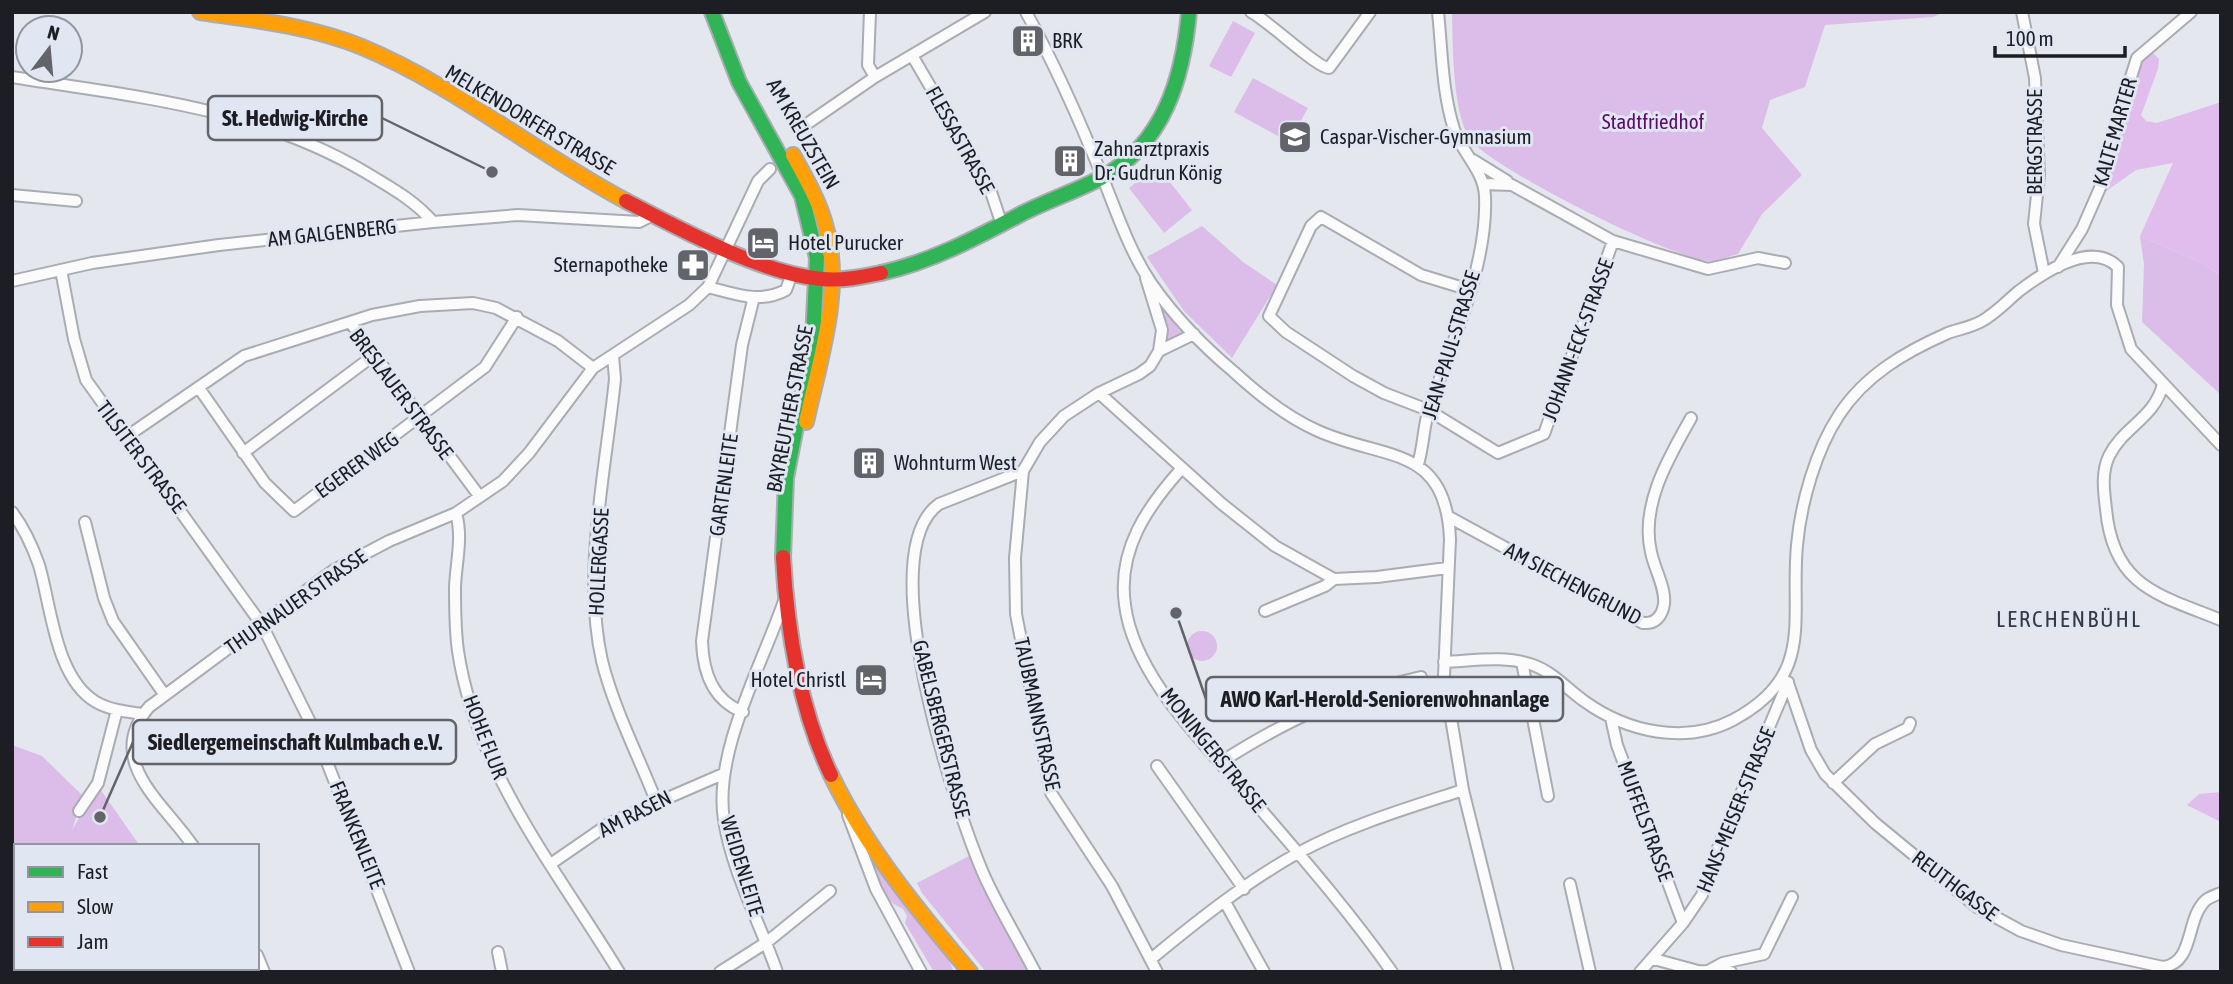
<svg xmlns="http://www.w3.org/2000/svg" width="2233" height="984" viewBox="0 0 2233 984" font-family="'Asap Condensed',sans-serif">
	<rect width="100%" height="100%" fill="#e4e7ee"/>
	<path fill="#dcbce8" d="M1452 12H1945L1933 17 1825 25 1805 87 1770 100 1762 128 1802 175 1762 214 1738 254C1730 256 1721 260 1712 261 1679 263 1489 167 1470 139 1452 111 1453 46 1452 12Z
		M1233 21 1255 33 1231 77 1209 66Z
		M1253 78 1308 108 1289 142 1234 112Z
		M1157 166 1192 210 1164 233 1129 188Z
		M1202 226 1243 262 1277 285 1232 358 1184 311 1147 257Z
		M2140 236 2199 262 2221 275V395L2142 322 2144 264Z
		M1156 302 1182 333 1166 344Z
		M1187 646a15 15 0 1 1 30 0a15 15 0 1 1-30 0Z
		M12 745 42 756 83 796 72 830 98 786 140 846H16V968H27L26 972H12Z
		M864 847 945 951 954 972H934L905 923 907 916 903 909C878 898 873 873 864 847Z
		M969 856 978 860 1035 972H986L922 893 917 883Z
		M64 968H206L207 972H65Z"/>
	<path fill="#e0bdec" d="M2150 50 2159 59 2158 69 2141 115 2146 121 2157 123 2221 102V275L2199 262 2140 236 2173 163 2136 170 2102 194C2111 160 2128 73 2150 50Z
		M2221 792V822L2187 805 2199 794Z"/>
	<g fill="none" stroke-linecap="round" stroke-linejoin="round">
		<g stroke="#a9acb1" stroke-width="14">
			<path id="street" d="M870 12 868 65 875 77
				M1026 12C1055 65 1080 121 1102 176 1117 213 1129 250 1151 283 1174 316 1203 346 1234 372 1258 394 1287 417 1316 430 1383 461 1446 443 1450 539L1444 676 1463 790 1508 972
				M1251 12C1270 22 1317 68 1329 68L1370 12
				M2022 12 2035 78 2039 175 2034 224 2044 273
				M913 57 990 189 1002 225
				M12 77C136 97 255 107 365 172 390 187 414 200 433 222
				M798 130 875 77 985 12
				M1473 160 1507 181
				M1484 184 1512 185 1613 241 1708 269 1758 258 1785 263
				M12 195 76 201
				M2058 267 2082 229 2103 181 2108 149 2137 58 2191 12
				M61 270 74 339 86 380 262 625 316 734 409 972
				M1146 278 1162 330 1159 351
				M12 281 92 263 219 245 433 222 518 215 639 222 653 215
				M708 287C735 294 760 304 786 290L792 273
				M1470 290 1421 275 1321 217 1311 226 1269 316 1286 332 1353 376 1384 393 1428 410 1498 453 1544 434 1613 241
				M350 322 480 497
				M613 356 615 379C606 469 582 572 602 661 614 709 638 755 656 801
				M2163 384C2155 418 2123 427 2109 456 2101 473 2104 492 2106 509 2113 587 2159 595 2221 620
				M199 388 265 483 294 511 485 367 517 317
				M1099 393 1222 504 1275 546 1334 579 1377 577 1447 568
				M126 437 244 356 372 315 420 306 473 303 496 308 558 341 593 368
				M243 453 373 356
				M1418 464C1424 445 1423 425 1430 406 1452 342 1488 265 1485 196 1484 170 1461 152 1454 129 1442 92 1442 50 1438 12
				M1182 468C1147 507 1117 550 1125 605 1134 677 1206 745 1251 798 1300 855 1349 911 1392 972
				M1023 471 1015 558 1016 614 1051 793 1112 886 1157 972
				M12 512C24 528 32 545 39 565 51 605 55 678 96 702 110 710 127 712 143 714
				M456 513C463 538 456 562 455 587 455 608 455 630 458 651 476 772 557 870 619 972
				M1449 517 1643 623C1655 624 1662 617 1664 604 1666 588 1654 568 1651 552 1640 505 1669 457 1691 418
				M85 522 104 598 113 621 164 694
				M1265 611 1325 586 1334 579
				M1444 662C1472 661 1505 655 1533 665 1553 672 1567 689 1584 701 1627 732 1685 745 1733 720 1816 676 1790 620 1797 545 1801 502 1816 450 1839 415 1865 375 1905 352 1948 333 1959 329 1972 327 1982 321 1996 313 2007 301 2019 291 2044 272 2091 240 2118 267L2117 305 2131 349 2221 445
				M1522 662 1548 796
				M1788 683 1811 750 1825 774 1875 823 1977 907 2021 931 2061 945 2163 967C2195 963 2185 919 2206 900 2210 897 2216 895 2221 893
				M743 712C712 700 703 672 702 641L742 345 753 301 750 298
				M1611 718 1617 745 1683 923
				M1221 762C1292 717 1339 696 1421 677
				M1157 766 1244 889
				M1833 783 1875 744 1908 728 1910 723
				M79 811 98 783 117 710
				M848 815 876 889 921 972
				M193 846C164 803 103 761 149 707L334 570 389 541 456 513 503 481 529 453 593 368 689 305 708 287 758 181 770 169
				M552 863 610 823 723 774
				M1570 884 1590 972
				M1225 902 1264 972
				M498 952 502 972
				M257 955 264 972
				M1151 959C1197 921 1246 882 1298 853 1350 825 1408 808 1463 790
				M1654 959 1698 971 1731 972
				M1710 970 1723 963 1764 954 1792 897
				M720 972 767 942 830 891
				M777 972C760 923 732 872 724 820 713 753 762 665 784 601
				M1035 972C1018 939 998 907 983 873 955 807 870 553 939 504L1023 471 1040 442 1064 416 1099 393 1139 374 1150 366 1159 351 1194 334
				M1640 972 1683 923 1702 895 1716 853 1788 682"/>
		</g>
		<g stroke="#a9acb1" stroke-width="18">
			<path id="fast" d="M712 12 739 82 802 196 817 258 813 339 786 478 783 557
				M881 273C931 262 978 237 1023 213 1049 200 1076 191 1101 178 1164 144 1183 78 1189 12"/>
		</g>
		<g stroke="#a9acb1" stroke-width="18">
			<path id="slow" d="M200 12C254 20 311 26 362 47 456 86 537 154 626 201
				M793 155C805 177 818 199 825 224 844 289 820 358 806 422
				M831 775C865 846 919 912 970 972"/>
		</g>
		<g stroke="#a9acb1" stroke-width="18">
			<path id="jam" d="M626 201C680 229 762 274 822 279 842 281 862 277 881 273
				M783 557C787 630 799 708 831 775"/>
		</g>
		<use href="#street" stroke="#fbfbfc" stroke-width="10"/>
		<use href="#fast" stroke="#30b455" stroke-width="14"/>
		<use href="#slow" stroke="#ff9f0a" stroke-width="14"/>
		<use href="#jam" stroke="#e5322d" stroke-width="14"/>
	</g>
	<defs>
		<g id="building-square" transform="scale(1.75)"><rect x="-9" y="-9" width="18" height="18" rx="4" fill="#62646a" stroke="#e0e6f2"/><path d="M-4-6H4V6H1V3H-1V6H-4ZM-2.5-4.3h1.7v1.8h-1.7ZM.8-4.3h1.7v1.8H.8ZM-2.5-1h1.7V.8h-1.7ZM.8-1h1.7V.8H.8Z" fill="#fff"/></g>
		<g id="school-square" transform="scale(1.75)"><rect x="-9" y="-9" width="18" height="18" rx="4" fill="#62646a" stroke="#e0e6f2"/><path d="M0-5L7-2L0 1L-7-2ZM-4 1L0 2.5L4 1V4Q0 6-4 4Z" fill="#fff"/></g>
		<g id="hotel-square" transform="scale(1.75)"><rect x="-9" y="-9" width="18" height="18" rx="4" fill="#62646a" stroke="#e0e6f2"/><path d="M-6-4.5h1.5V1H6V5H4.5V3h-9V5H-6ZM-4 0a1.8 1.8 0 1 1 3.6 0ZM.5 0V-2.5h3Q6-2.5 6 0Z" fill="#fff"/></g>
		<g id="pharmacy-square" transform="scale(1.75)"><rect x="-9" y="-9" width="18" height="18" rx="4" fill="#62646a" stroke="#e0e6f2"/><path d="M-2-6h4v4h4v4h-4v4h-4v-4h-4v-4h4Z" fill="#fff"/></g>
	</defs>
	<g fill-rule="evenodd">
		<use href="#building-square" x="1028" y="41"/>
		<use href="#school-square" x="1295" y="137"/>
		<use href="#building-square" x="1070" y="161"/>
		<use href="#hotel-square" x="763" y="243"/>
		<use href="#pharmacy-square" x="693" y="265"/>
		<use href="#building-square" x="869" y="463"/>
		<use href="#hotel-square" x="871" y="680"/>
	</g>
	<g text-anchor="middle" stroke-width="6" stroke-linejoin="round" paint-order="stroke">
		<g font-size="21" fill="#1c1e23" stroke="#e0e6f2" text-anchor="start">
			<text x="1052" y="48">BRK</text>
			<text x="1320" y="144">Caspar-Vischer-Gymnasium</text>
			<text x="1094" y="156">Zahnarztpraxis<tspan x="1094" dy="24">Dr. Gudrun König</tspan></text>
			<text x="788" y="250">Hotel Purucker</text>
			<text x="668" y="272" text-anchor="end">Sternapotheke</text>
			<text x="894" y="470">Wohnturm West</text>
			<text x="846" y="687" text-anchor="end">Hotel Christl</text>
		</g>
		<g font-size="21" fill="#1c1e23" stroke="#e0e6f2">
			<text transform="translate(530 120) rotate(31)" y="7">MELKENDORFER STRASSE</text>
			<text transform="translate(2115 132) rotate(-74)" y="7">KALTE MARTER</text>
			<text transform="translate(803 134) rotate(60)" y="7">AM KREUZSTEIN</text>
			<text transform="translate(960 140) rotate(61)" y="7">FLESSASTRASSE</text>
			<text transform="translate(2035 142) rotate(-90)" y="7">BERGSTRASSE</text>
			<text transform="translate(332 233) rotate(-6)" y="7">AM GALGENBERG</text>
			<text transform="translate(1578 340) rotate(-70)" y="7">JOHANN-ECK-STRASSE</text>
			<text transform="translate(1451 345) rotate(-73)" y="7">JEAN-PAUL-STRASSE</text>
			<text transform="translate(401 394) rotate(53)" y="7">BRESLAUER STRASSE</text>
			<text transform="translate(790 409) rotate(-79)" y="7">BAYREUTHER STRASSE</text>
			<text transform="translate(141 457) rotate(53)" y="7">TILSITER STRASSE</text>
			<text transform="translate(357 465) rotate(-36)" y="7">EGERER WEG</text>
			<text transform="translate(724 485) rotate(-82)" y="7">GARTENLEITE</text>
			<text transform="translate(599 562) rotate(-87)" y="7">HOLLERGASSE</text>
			<text transform="translate(1573 584) rotate(28)" y="7">AM SIECHENGRUND</text>
			<text transform="translate(296 602) rotate(-35)" y="7">THURNAUER STRASSE</text>
			<text transform="translate(1037 714) rotate(78)" y="7">TAUBMANNSTRASSE</text>
			<text transform="translate(941 729) rotate(76)" y="7">GABELSBERGERSTRASSE</text>
			<text transform="translate(485 737) rotate(69)" y="7">HOHE FLUR</text>
			<text transform="translate(1213 750) rotate(51)" y="7">MONINGERSTRASSE</text>
			<text transform="translate(1736 810) rotate(-68)" y="7">HANS-MEISER-STRASSE</text>
			<text transform="translate(635 814) rotate(-27)" y="7">AM RASEN</text>
			<text transform="translate(1645 821) rotate(70)" y="7">MUFFELSTRASSE</text>
			<text transform="translate(357 835) rotate(68)" y="7">FRANKENLEITE</text>
			<text transform="translate(742 866) rotate(73)" y="7">WEIDENLEITE</text>
			<text transform="translate(1955 886) rotate(37)" y="7">REUTHGASSE</text>
		</g>
		<g font-size="21" fill="#5d0a6c" stroke="#e0e6f2">
			<text x="1653" y="129">Stadtfriedhof</text>
		</g>
		<g font-size="23" letter-spacing="2" fill="#363a44" stroke="#e0e6f2">
			<text x="2069" y="627">LERCHENBÜHL</text>
		</g>
	</g>
	<path fill="none" stroke="#62646a" stroke-width="2.5" d="M492 172L382 118M1176 613L1206 699M100 817L133 742"/>
	<g fill="#62646a" stroke="#e0e6f2" stroke-width="2.5">
		<circle cx="492" cy="172" r="7"/>
		<circle cx="1176" cy="613" r="7"/>
		<circle cx="100" cy="817" r="7"/>
	</g>
	<g fill="#e0e6f2" stroke="#62646a" stroke-width="2.5">
		<rect x="208" y="96" width="174" height="44" rx="7"/>
		<rect x="1206" y="677" width="357" height="44" rx="7"/>
		<rect x="133" y="720" width="323" height="44" rx="7"/>
	</g>
	<g font-size="23" text-anchor="middle" font-weight="bold" fill="#1c1e23">
		<text x="295" y="126">St. Hedwig-Kirche</text>
		<text x="1385" y="707">AWO Karl-Herold-Seniorenwohnanlage</text>
		<text x="295" y="750">Siedlergemeinschaft Kulmbach e.V.</text>
	</g>
	<rect width="2233" height="984" fill="none" stroke="#1c1e23" stroke-width="28"/>
	<rect x="14" y="844" width="245" height="126" fill="#e0e6f2" stroke="#92969f" stroke-width="2"/>
	<rect x="28" y="867" width="35" height="10" fill="#30b455" stroke="#92969f" stroke-width="2"/>
	<text x="77" y="879" font-size="21" fill="#1c1e23">Fast</text>
	<rect x="28" y="902" width="35" height="10" fill="#ff9f0a" stroke="#92969f" stroke-width="2"/>
	<text x="77" y="914" font-size="21" fill="#1c1e23">Slow</text>
	<rect x="28" y="937" width="35" height="10" fill="#e5322d" stroke="#92969f" stroke-width="2"/>
	<text x="77" y="949" font-size="21" fill="#1c1e23">Jam</text>
	<g transform="translate(49 49) rotate(16)"><circle r="33" fill="#e0e6f2" stroke="#92969f" stroke-width="2"/>
	<path d="M0-5L12 26L0 18L-12 26Z" fill="#62646a"/>
	<text y="-10" font-size="19" font-weight="bold" text-anchor="middle" fill="#1c1e23">N</text>
	</g>
	<path d="M1995 46v10h130v-10" fill="none" stroke="#1c1e23" stroke-width="3.5"/>
	<text x="2006" y="46" font-size="21" fill="#1c1e23" stroke="#e0e6f2" stroke-width="5" paint-order="stroke">100 m</text>
</svg>
